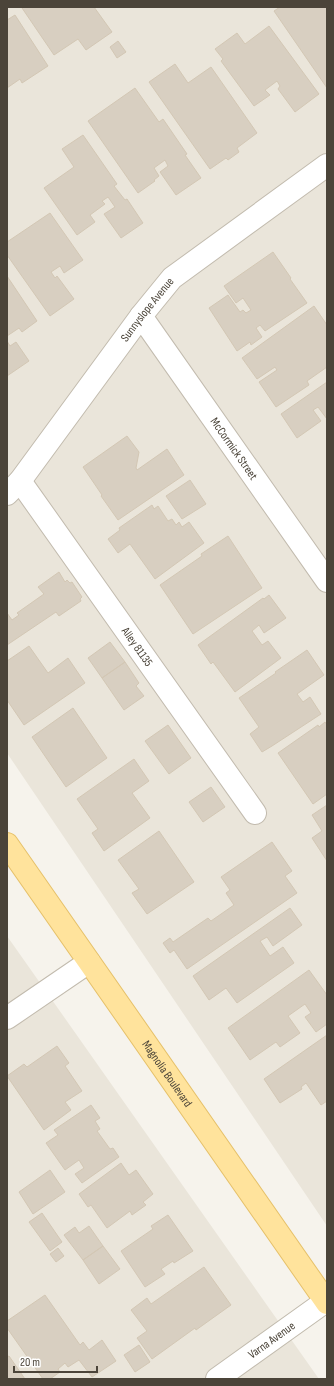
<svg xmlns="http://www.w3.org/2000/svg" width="334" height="1386" viewBox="0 0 334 1386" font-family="'Sofia Sans Condensed',sans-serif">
	<rect width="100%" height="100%" fill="#f6f3ec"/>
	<path fill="#eae5da" d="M7 7H327V1226L7 753Z
		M7 936 319 1379H7Z"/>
	<path fill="#d8cfc1" stroke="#d3c7b4" d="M24 7H94L112 32 86 50 78 39 54 55 22 8Z
		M280 7H327V88L274 11Z
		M15 15 48 66 22 83 20 79 7 88V20Z
		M269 26 319 94 295 112 278 89 280 86 277 81 265 90 270 95 254 106 221 61 223 59 215 49 237 33 245 44Z
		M118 41 126 52 117 58 110 47Z
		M175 64 188 83 211 67 257 133 237 148 239 152 228 160 226 158 210 169 149 82Z
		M135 88 159 122 163 119 187 154 185 155 201 178 176 195 160 172 168 166 165 160 154 168 159 176 154 180 155 181 138 193 88 121Z
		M83 135 117 184 114 186 125 200 127 199 143 223 121 238 104 214 115 207 108 197 102 201 105 204 90 215 95 222 77 235 44 188 74 167 62 149Z
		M50 213 83 260 64 273 60 266 51 272 55 278 57 276 74 299 50 316 7 255V242Z
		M273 252 291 278 290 279 307 303 265 331 260 325 256 328 262 337 251 345 250 342 237 351 209 308 228 295 240 312 243 310 246 313 251 310 243 298 236 303 224 286Z
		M7 276 37 321 22 332 19 328 7 336Z
		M314 306 327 325V367L307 381 309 385 276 407 259 382 277 370 275 367 257 379 242 358Z
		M7 341 10 346 16 342 29 361 7 376Z
		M327 382V419L318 407 313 410 321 421 297 438 281 414Z
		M127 436 139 452 136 468 137 470 167 449 184 475 118 520 101 496 102 495 83 467Z
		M190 480 206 504 182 519 166 496Z
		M152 505 154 509 158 506 168 521 172 519 176 525 179 522 182 527 189 522 204 543 155 579 130 544 118 553 108 539 120 530 119 528Z
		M228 536 262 588 193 634 160 585 202 556 201 554Z
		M59 572 65 582 67 580 70 583 72 582 82 597 80 599 81 601 59 616 56 612 7 645V613L12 620 19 615 17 613 44 594 38 587Z
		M269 595 286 618 264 633 259 625 252 631 262 645 268 641 281 658 235 692 213 662 211 664 198 645 263 598 264 599Z
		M110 642 125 662 102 678 88 658Z
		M29 646 48 673 68 658 85 683 24 725 7 700V661Z
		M307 650 324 675 297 694 303 702 310 697 321 714 272 746 262 752 250 734 259 727 239 698 276 673 275 672Z
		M125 662 139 683 136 686 144 696 124 710 102 678Z
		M73 708 107 758 66 787 32 737Z
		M325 722 327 725V794L313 804 278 753 318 725 319 727Z
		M168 725 191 758 169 774 145 741Z
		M134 759 149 781 132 793 150 818 104 851 92 833 98 829 77 799Z
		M211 787 225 807 203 822 189 802Z
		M327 805V861L312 838 322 831 312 815Z
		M159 831 194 882 147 914 132 893 139 889 118 860Z
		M272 842 292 871 285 876 297 893 187 969 174 950 170 953 163 943 170 938 173 942 208 918 211 921 234 905 226 893 230 890 221 877Z
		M290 908 302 925 273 946 267 937 260 941 270 956 283 947 294 963 237 1003 226 988 209 1000 193 976Z
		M309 970 327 995V1024L316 1032 305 1017 311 1013 305 1004 288 1016 300 1033 280 1047 276 1042 250 1060 228 1028Z
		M327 1035V1101L321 1105 306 1083 301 1087 302 1089 280 1103 264 1079Z
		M57 1046 69 1063 65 1066 82 1091 65 1102 71 1110 44 1130 7 1076 24 1064 27 1067Z
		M91 1105 100 1118 95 1121 100 1129 97 1131 110 1149 113 1148 119 1157 82 1183 75 1174 84 1168 79 1160 65 1170 46 1143 58 1135 54 1130Z
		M121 1163 129 1175 136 1170 153 1194 143 1202 146 1205 132 1215 130 1211 107 1228 91 1205 88 1207 79 1194Z
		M50 1170 65 1192 33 1214 19 1192Z
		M42 1213 62 1242 50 1251 29 1222Z
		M168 1215 193 1251 174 1263 173 1261 161 1269 165 1274 145 1287 121 1251 153 1229 151 1226Z
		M89 1226 103 1246 83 1260 64 1235 75 1227 79 1233Z
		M103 1246 120 1269 99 1284 83 1260Z
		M58 1248 64 1256 56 1262 50 1254Z
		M204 1267 231 1305 196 1330 195 1328 152 1359 137 1338 147 1331 131 1310 147 1298 151 1304Z
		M45 1295 80 1345 83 1342 89 1350 102 1340 116 1361 92 1377 79 1360 68 1367 65 1363 58 1369 60 1372 50 1379H43L7 1328V1321Z
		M139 1345 150 1362 135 1372 124 1355Z
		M9 1356 25 1379H7V1357Z"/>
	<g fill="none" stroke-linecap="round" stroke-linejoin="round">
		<g stroke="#c2bbae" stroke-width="24">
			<g id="minor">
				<path id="s1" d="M141 316 327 581"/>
				<path id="s2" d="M20 481 255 813"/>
				<path id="s3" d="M7 494 20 481 141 316 172 278 327 165"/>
				<path d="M7 1018 89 962"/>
				<path id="s4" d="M217 1379 326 1301"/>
			</g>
		</g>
		<g stroke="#e6c16a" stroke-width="24">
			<g id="major">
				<path id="s5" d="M7 844 327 1303"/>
			</g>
		</g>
		<use href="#minor" stroke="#fff" stroke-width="22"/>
		<use href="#major" stroke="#ffe39c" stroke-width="22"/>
	</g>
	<g text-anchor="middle" stroke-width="3" stroke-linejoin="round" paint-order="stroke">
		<g font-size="12" fill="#4b4439" stroke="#fff">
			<text dy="4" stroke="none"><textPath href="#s3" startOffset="232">Sunnyslope Avenue</textPath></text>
			<text dy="4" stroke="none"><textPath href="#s1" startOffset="162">McCormick Street</textPath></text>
			<text dy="4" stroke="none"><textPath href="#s2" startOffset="203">Alley 81135</textPath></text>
			<text dy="4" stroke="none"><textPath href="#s5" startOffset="280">Magnolia Boulevard</textPath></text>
			<text dy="4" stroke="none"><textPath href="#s4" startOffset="67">Varna Avenue</textPath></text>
		</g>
	</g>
	<rect width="334" height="1386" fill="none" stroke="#4b4439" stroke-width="16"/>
	<path d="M14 1366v6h83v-6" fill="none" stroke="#4b4439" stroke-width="2"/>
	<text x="20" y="1366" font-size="12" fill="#4b4439" stroke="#ffffff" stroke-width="3" paint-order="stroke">20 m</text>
</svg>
